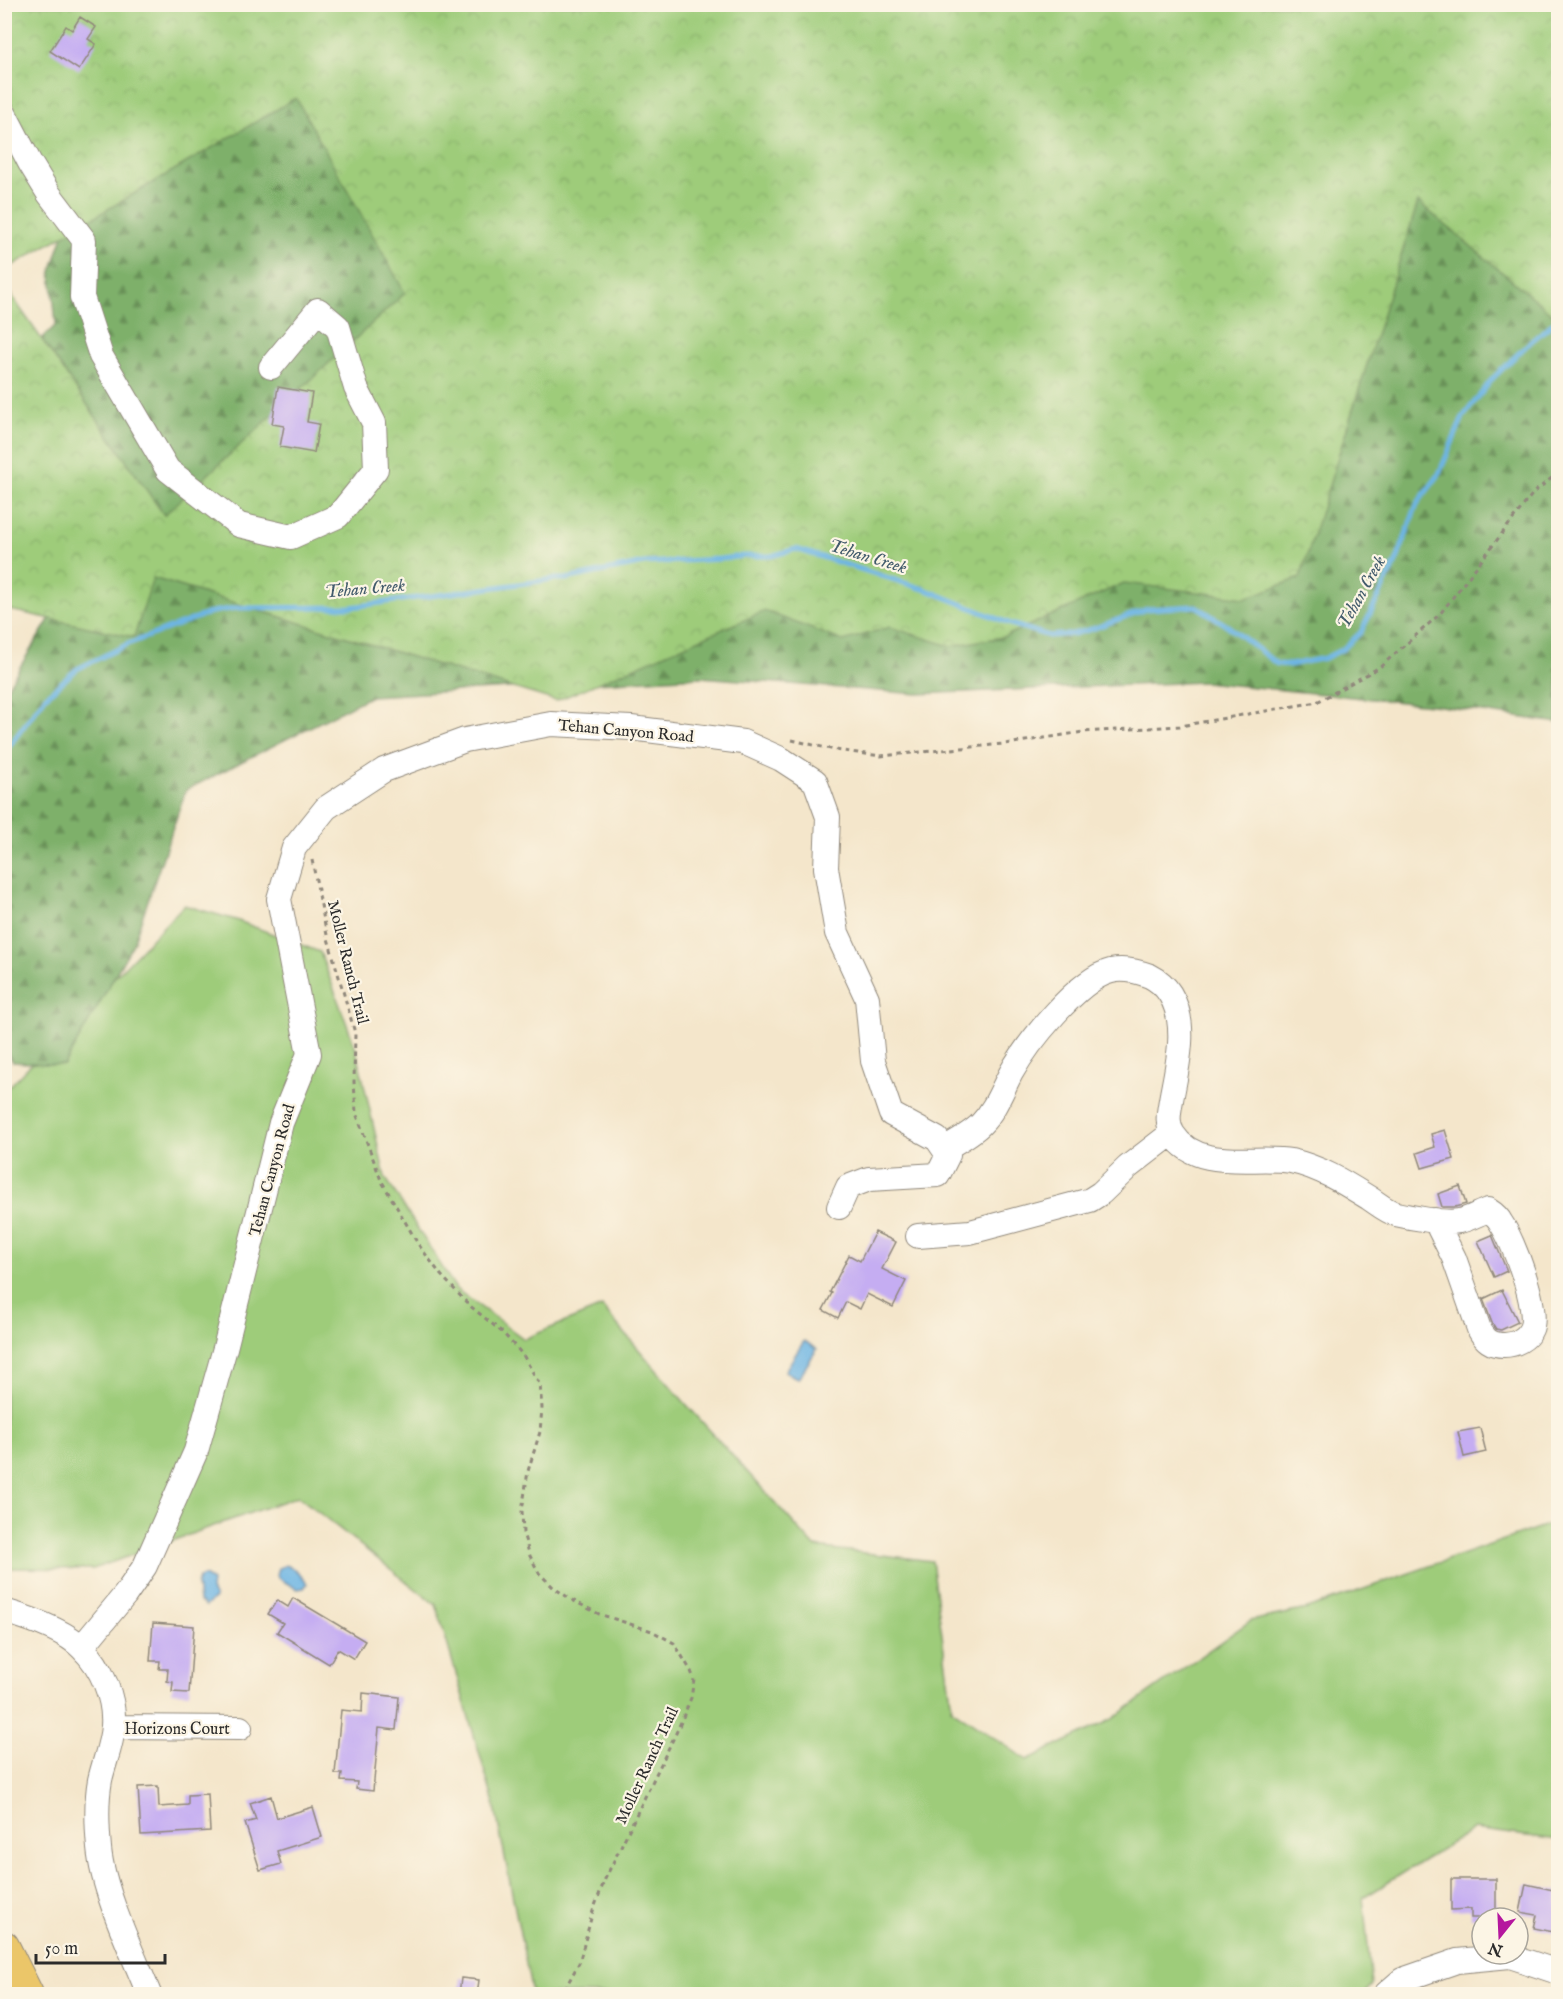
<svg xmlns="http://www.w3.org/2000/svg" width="1563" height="1999" viewBox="0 0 1563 1999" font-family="'IM FELL English',serif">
	<defs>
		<pattern id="forest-firs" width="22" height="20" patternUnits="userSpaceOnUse" patternTransform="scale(1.5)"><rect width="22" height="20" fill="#7eb06a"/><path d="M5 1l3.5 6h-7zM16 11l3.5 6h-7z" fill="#678f57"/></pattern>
		<pattern id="park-crowns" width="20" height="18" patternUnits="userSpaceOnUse" patternTransform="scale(1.5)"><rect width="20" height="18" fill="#9ecc7a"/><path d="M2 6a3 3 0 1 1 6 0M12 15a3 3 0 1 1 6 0" fill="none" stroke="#88af6a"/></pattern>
	</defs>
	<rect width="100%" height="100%" fill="#fcf5e5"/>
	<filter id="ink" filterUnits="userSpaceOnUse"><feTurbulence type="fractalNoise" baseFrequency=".0167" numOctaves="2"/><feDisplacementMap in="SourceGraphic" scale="12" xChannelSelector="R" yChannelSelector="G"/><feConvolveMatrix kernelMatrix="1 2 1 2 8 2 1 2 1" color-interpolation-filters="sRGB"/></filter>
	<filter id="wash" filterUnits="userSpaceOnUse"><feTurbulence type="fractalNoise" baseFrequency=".008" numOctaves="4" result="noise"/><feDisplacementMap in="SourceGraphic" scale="24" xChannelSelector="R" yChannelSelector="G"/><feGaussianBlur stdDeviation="1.35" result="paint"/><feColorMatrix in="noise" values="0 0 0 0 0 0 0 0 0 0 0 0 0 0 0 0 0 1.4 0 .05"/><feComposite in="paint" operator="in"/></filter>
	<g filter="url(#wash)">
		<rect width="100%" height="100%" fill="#f4e6cb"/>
		<path fill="#9ecc7a" stroke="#647c52" stroke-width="1.5" d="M184 905 236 920 320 952 356 1049 385 1177 456 1289 524 1339 602 1307 686 1404 815 1547 932 1561 952 1709 1027 1760 1111 1720 1250 1621 1307 1609 1558 1521V1840L1474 1829 1363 1898 1372 1985 1364 1994H532L495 1807 436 1605 298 1496 93 1569 5 1568 4 1092Z"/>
		<path fill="url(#forest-firs)" stroke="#546e4a" stroke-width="1.5" d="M1558 5V723L1441 706 1204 682 918 694 700 677 371 696 186 790 133 944 64 1065 13 1062 5 1049 4 693 55 610 24 356 56 325 51 272 69 217 77 99Z"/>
		<path fill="url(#park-crowns)" stroke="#647c52" stroke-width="1.5" d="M5 5H1558V319L1418 202 1300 578 1245 598 1124 583 1003 637 950 646 890 627 843 641 765 611 556 701 153 578 134 637 5 609 4 285 164 515 405 293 296 98 5 270Z"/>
		<path fill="#6db5e4" stroke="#4c7088" stroke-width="1.5" d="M804 1341 817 1349 798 1379 785 1371Z
			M286 1565C296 1569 303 1574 307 1584L304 1588 297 1589 278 1578 277 1574 279 1568Z
			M204 1576 212 1581 211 1590 215 1598 206 1606 199 1601 197 1584 199 1578Z"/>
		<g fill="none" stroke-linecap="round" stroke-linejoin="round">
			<path stroke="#6db5e4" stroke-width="5" d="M4 753 46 696 77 669 128 644 212 612 236 608 351 607 554 579H566L644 563 720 559 744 556H771L796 549 927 590 1011 624 1049 636 1073 634 1092 629 1147 609 1196 606 1228 626 1277 664 1290 665 1325 658 1343 649 1361 632 1397 560 1417 504 1438 476 1463 417 1493 378 1529 343 1558 319"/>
		</g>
		<g id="blocks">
			<path fill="#c5adf2" d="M80 17 96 27 88 39 96 44 79 70 50 51 66 26 72 30Z
				M278 387 312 393 307 422 319 424 314 453 280 447 284 426 272 424Z
				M1445 1130 1454 1159 1422 1168 1417 1153 1435 1147 1431 1134Z
				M1460 1186 1466 1204 1455 1207H1442L1438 1194Z
				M875 1232 896 1242 882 1269 906 1281 893 1307 867 1294 860 1309 846 1302 838 1318 823 1310 832 1293 830 1292 849 1255 860 1261Z
				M1492 1235 1507 1271 1494 1277 1478 1241Z
				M1502 1290 1518 1322 1501 1330 1496 1329 1492 1323 1483 1299Z
				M1480 1428 1486 1452 1464 1457 1458 1432Z
				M293 1598 365 1641 354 1659 338 1649 329 1664 277 1632 283 1623 268 1614 277 1600 288 1607Z
				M153 1623 194 1626 189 1693 172 1692 173 1682 167 1681 168 1669H159L160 1661H150Z
				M363 1693 399 1697 396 1730 379 1728 373 1791 356 1789 357 1782 341 1781 342 1774H335L341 1710 362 1712Z
				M158 1786 159 1807 188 1805V1795L208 1794 210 1831 141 1835 138 1787Z
				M271 1796 277 1818 313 1807 322 1837 277 1851 281 1864 260 1870 245 1823 256 1820 250 1803Z
				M1451 1879H1496V1918H1471V1909L1451 1910Z
				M1526 1884 1558 1891V1933L1534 1928 1537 1915 1520 1912Z
				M461 1978 479 1980 477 1995H459Z"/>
		</g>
	</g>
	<g filter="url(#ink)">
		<use href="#blocks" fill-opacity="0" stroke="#90887b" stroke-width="1.5"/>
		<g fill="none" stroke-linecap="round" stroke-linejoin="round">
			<g stroke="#90887b" stroke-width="26">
				<path id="minor" d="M4 113 30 163 49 194 84 240 82 297 101 356 168 470 239 525 291 537 338 516 376 469 374 423 356 388 338 327 318 310 271 367
					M944 1149C956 1142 971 1134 981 1124 995 1110 1002 1090 1011 1073 1027 1044 1078 979 1111 971 1124 968 1137 971 1150 976 1158 980 1165 986 1170 994 1189 1025 1177 1066 1171 1100 1169 1112 1166 1123 1173 1134 1197 1172 1255 1155 1291 1161 1320 1167 1345 1183 1369 1198 1377 1203 1386 1211 1396 1214 1409 1217 1446 1224 1459 1221 1468 1220 1479 1213 1488 1210 1493 1213 1498 1217 1501 1223 1513 1240 1540 1310 1531 1329 1527 1339 1515 1345 1504 1345 1491 1345 1485 1340 1479 1329L1454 1258 1435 1220
					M918 1236 970 1232 1090 1200 1101 1193 1128 1167 1172 1133
					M4 1611C28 1618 65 1630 82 1648 102 1667 115 1699 113 1726 112 1744 104 1762 100 1780 96 1801 97 1826 99 1848 103 1892 132 1952 149 1994
					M82 1647 125 1595 145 1566 196 1451 225 1348 281 1123 309 1054 279 899 294 848 326 808 384 770 465 740 551 724 631 728 743 742 781 759 815 781 828 817 826 868 837 933 867 998 873 1061 891 1114 937 1139 948 1155 938 1175 869 1179 848 1187 839 1207
					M113 1727 240 1728
					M1386 1994 1402 1980 1457 1961 1510 1956 1558 1972"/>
			</g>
			<g stroke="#90887b" stroke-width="32">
				<path id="major" d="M4 1946 28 1994"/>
			</g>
			<path stroke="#90887b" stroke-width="3" stroke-dasharray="4.5 4.5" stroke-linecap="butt" d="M792 740 835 750 881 756 1013 743 1083 732 1180 726 1317 702 1380 667 1440 614 1534 492 1558 473
				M312 860 327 935 355 1033 354 1082 356 1113 381 1180 418 1244 441 1275 469 1305 502 1332 523 1355 540 1385 542 1408 540 1432 528 1471 522 1511 523 1533 530 1556 539 1573 554 1588 572 1600 599 1614 652 1631 674 1643 691 1671 694 1679 691 1698 678 1729 605 1879 593 1911 579 1963 562 1994"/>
			<use href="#minor" stroke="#fff" stroke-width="24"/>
			<use href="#major" stroke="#ebc669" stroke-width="30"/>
		</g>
	</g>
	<g text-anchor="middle" stroke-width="4.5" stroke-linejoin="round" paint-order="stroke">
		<g font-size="16" fill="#2b2b2b" stroke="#fcf5e5">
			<text transform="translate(626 730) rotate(5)" y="6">Tehan Canyon Road</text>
			<text transform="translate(349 962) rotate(76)" y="6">Moller Ranch Trail</text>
			<text transform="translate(271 1170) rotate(-75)" y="6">Tehan Canyon Road</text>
			<text x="177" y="1734">Horizons Court</text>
			<text transform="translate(646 1765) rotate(-65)" y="6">Moller Ranch Trail</text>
		</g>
		<g font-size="18" font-style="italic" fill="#425b6c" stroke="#fcf5e5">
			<text transform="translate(868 556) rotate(17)" y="6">Tehan Creek</text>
			<text transform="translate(365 588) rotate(-5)" y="6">Tehan Creek</text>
			<text transform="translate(1361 592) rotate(-61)" y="6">Tehan Creek</text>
		</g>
	</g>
	<rect width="1563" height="1999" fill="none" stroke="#fcf5e5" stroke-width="24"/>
	<g transform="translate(1500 1936) rotate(198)"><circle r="28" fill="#fcf5e5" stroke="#a8a49b" stroke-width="1.5"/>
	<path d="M0-4.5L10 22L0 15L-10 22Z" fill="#b5179e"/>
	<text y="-9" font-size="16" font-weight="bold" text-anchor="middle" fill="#2b2b2b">N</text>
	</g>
	<path d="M36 1954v9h129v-9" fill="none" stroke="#2b2b2b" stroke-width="3"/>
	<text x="45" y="1954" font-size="18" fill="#2b2b2b" stroke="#fcf5e5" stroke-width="4.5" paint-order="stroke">50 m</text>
</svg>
